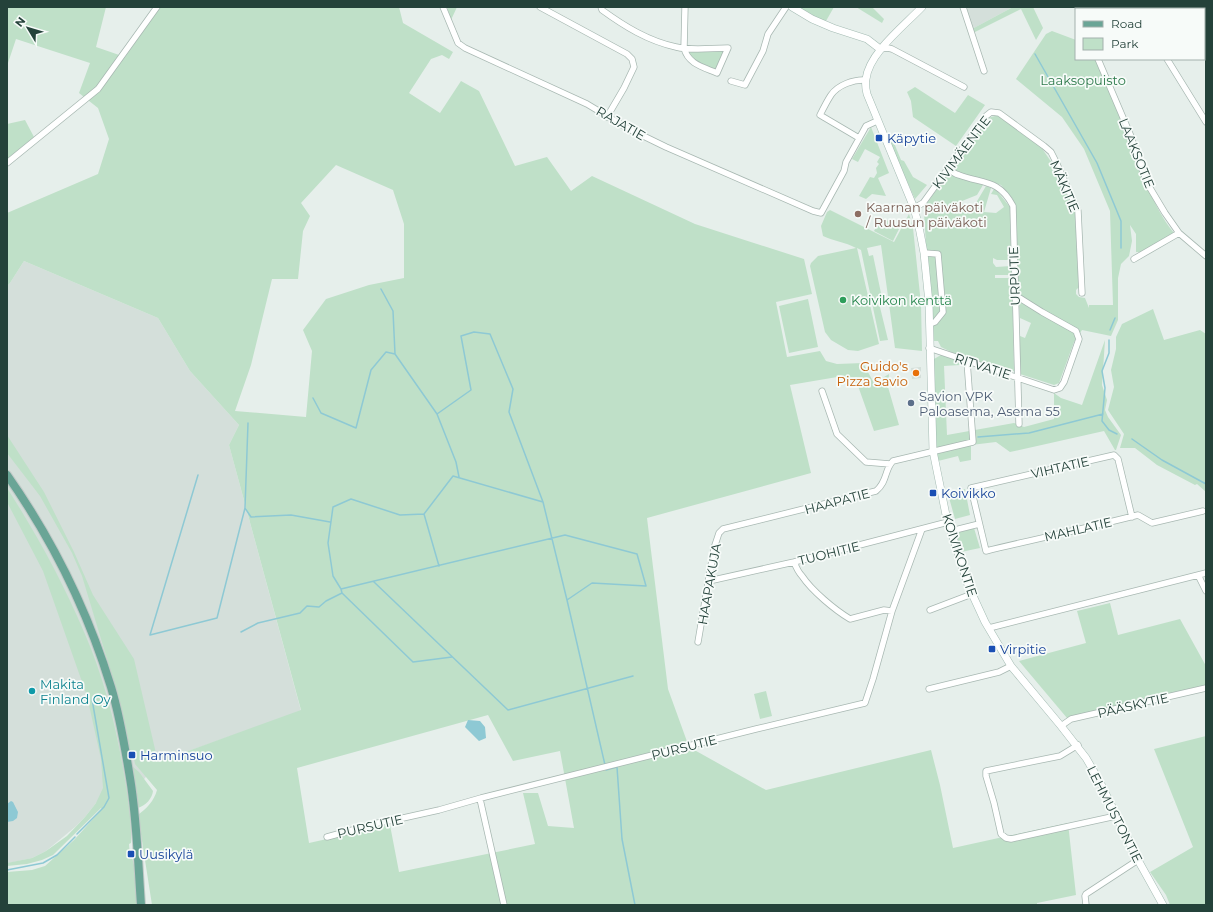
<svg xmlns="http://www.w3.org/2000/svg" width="1213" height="912" viewBox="0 0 1213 912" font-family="Montserrat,sans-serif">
	<rect width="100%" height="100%" fill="#e6efeb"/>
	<path fill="#d4dfda" d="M965 7H1013L972 29Z
		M24 261 158 318 190 371 239 425 229 445 301 711 158 762 128 799 96 803 85 817 75 827 46 851 32 858 9 863H7V286L10 283Z
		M921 367V378L912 379 911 368Z"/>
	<path fill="#bfe0c8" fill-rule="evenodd" d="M7 7H106L96 47 125 57 160 7H399L403 23 453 52 449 59 442 55 431 59 409 93 440 113 461 81 479 91 515 166 547 157 571 191 592 176 695 224 804 259 812 294 776 302 787 357 820 351 826 361 837 364 863 363 874 383 889 374 888 387 899 425 874 431 857 383 843 376 790 385 811 473 647 518 668 689 689 747 766 790 931 750 940 785 953 848 1068 823 1076 895 1037 903V905H152L138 815C147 808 154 801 157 790L135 764 133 753H131L127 741 117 692 82 576 72 553 40 496 7 453V435L44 492 74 552 93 595 134 659 158 762 301 710 229 445 239 425 190 371 158 318 24 261 10 283 7 286V213L98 174 109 139 98 108 79 93 90 63 16 39 7 66ZM336 165 393 190 404 224V278L369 285 326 299 303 330 312 351 306 417 235 411 251 365 272 279H298L303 231 310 216 301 203ZM488 715 513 761 560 751 574 828 548 826 538 793H523L535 844 399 872 390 825 309 843 297 768Z
		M447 7H457L451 20Z
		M799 7H834L826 21 816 17Z
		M856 7H872L884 19 882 23Z
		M1013 7H1033L1043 28 1036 40 1021 9 973 33 972 29Z
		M1052 31 1076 40V59H1096C1106 85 1118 110 1128 136 1141 168 1152 206 1174 233L1144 252H1136V234L1130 225 1132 241 1129 256 1121 264 1118 278V320L1111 336 1082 330 1074 342 1059 383 1054 385 1020 374V336L1025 338 1031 323 1020 318 1013 199 1001 185 986 180 977 195 962 201 961 203 973 208 986 186 991 188 984 212 996 213 1004 207 997 195 991 194 994 189 997 191 1010 207 1011 260H997L993 258V263L996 267 1011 266 1012 275H995V278H1012L1014 371 1010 372 957 355 941 347 938 341H934V359L941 355 959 361 960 365 944 366 947 435 1014 423 1024 427 1054 419V393L1061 398 1082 405 1105 340 1102 385 1107 400 1105 410 1108 417 1121 435 1116 450H1115L1104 431 1010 452 996 442 971 445V460L960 462 958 456 938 461 935 453 932 341 924 213 925 206 988 118 998 115 1041 147 1052 163 1075 213 1079 287 1076 290V294L1079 297 1085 298 1089 308V305H1113L1110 211 1084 149 1062 117 1016 79 1046 34Z
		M686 50H725L716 72 693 62Z
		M915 87 955 113 968 95 985 105 956 146 913 117 911 101 907 92Z
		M25 120 34 137 7 159V124Z
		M871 127 889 173 878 178 886 196 872 194 866 199 859 196 870 177 874 178 877 173 876 168 879 164 877 162 880 157 865 149 858 162 852 159Z
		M892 138 901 160 904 161 913 177 927 185 915 199 888 139Z
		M830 210 894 242 909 214 913 228 921 304 922 351 895 348 881 245 867 248 869 256 873 255 882 298 878 299 888 340 880 341 861 250 857 248 879 344 858 351 848 350 831 340 825 332 810 266 811 263 818 256 856 248C845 242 834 241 823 236L821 226 827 212Z
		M881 217 900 227 893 241 874 231Z
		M808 299 818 347 789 353 779 306Z
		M1153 309 1164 340 1200 330 1206 334V492L1197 484 1195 485 1157 465 1135 448H1120L1124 434 1108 410 1114 387 1111 370 1116 349V337L1122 324Z
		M7 488C36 533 63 582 84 632 103 675 115 722 123 768 127 793 132 818 131 843L129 844 130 857H132L135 869 137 905H7V872L32 870 45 866 74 840 102 809 101 808 53 855 42 860 27 864 7 866V863L32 858 46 851 67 836 85 817 96 803 103 788 101 759 87 696 43 571 7 502Z
		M965 489 970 515 955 519 948 494Z
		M974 528 980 548 961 552 955 533Z
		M1110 603 1118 635 1180 619 1206 666V686L1067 718 1019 661 1086 643 1077 611Z
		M766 691 772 716 760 719 754 694Z
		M1206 736V905H1170L1166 895 1150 872 1193 847 1154 749Z
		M133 767 139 772 153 791C152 799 146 805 138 808Z"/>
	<path fill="#8ec9d4" d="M468 720 480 721 485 727 486 738 479 741 465 727Z
		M11 801 13 802 18 812 17 818 13 821 7 822V804Z"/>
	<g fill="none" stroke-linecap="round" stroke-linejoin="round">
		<path stroke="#8ec9d4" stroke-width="1.5" d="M1035 54 1097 163 1121 221V248
			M381 289 393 311 395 354 437 414 456 462 459 477
			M1110 330 1115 318
			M1109 340V353L1102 371 1105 388 1102 421 1109 430 1117 434
			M313 398 321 413 356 428 371 370 386 352 395 354
			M437 414 471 390 461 336 474 332 490 334 513 389 509 412 543 502 567 600
			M978 437 1029 433 1103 414
			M1132 439 1162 460 1206 484
			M198 475 150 635 217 618 245 508 248 423
			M245 508 251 517 291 515 330 522
			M424 514 400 515 351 499 333 507 328 543 333 576 341 589 342 593 413 662 452 657
			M439 566 424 514 453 476 543 502
			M374 582 508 710 633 676
			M341 589 565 535 637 554 646 586 592 583 567 600 605 765
			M241 632 258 623 300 613 307 606 319 607 326 601 342 593
			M606 768V770L617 767 622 839 635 905
			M77 834 104 807 109 798 92 699
			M7 870 43 863 57 855 75 837"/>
		<g stroke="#a8b8b2" stroke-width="7">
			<path id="street" d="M443 7 458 43 465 48 587 104 627 128 666 147 813 211 821 213 844 171 846 162 866 126 877 121
				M540 7 627 54 632 59 634 67 624 88 607 117
				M601 7 602 10C624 26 648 41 676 47 692 51 711 48 728 48L717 73C703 67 688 64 684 48L685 7
				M963 7 984 71
				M1089 7 1092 9
				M880 49 888 48 892 49 964 87
				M1098 59 1130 134 1147 183 1165 213 1179 233 1206 256
				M1167 59 1206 122
				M731 81 745 85 763 51 768 34 786 7
				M859 138 820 115C823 109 827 101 831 95 838 85 854 79 866 80
				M7 163 98 89 157 7
				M948 168C951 171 955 174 959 175 983 184 999 179 1013 206L1019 424
				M914 208 923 203 986 116 991 112 999 113 1044 146 1051 152 1056 162 1078 211 1082 293
				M924 253 938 254 943 312 935 322 930 324
				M1134 259 1179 233
				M929 348 1054 390 1060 388 1064 382 1079 339 1076 331 1042 312 1015 295
				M822 391 837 434 866 462 890 464
				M1132 517 1118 459 1114 455 971 488 986 551C1036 539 1087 528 1138 515L1152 523 1203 511
				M951 531 979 524
				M794 562C796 567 798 572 802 576 812 591 835 610 850 619L884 610 892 611
				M1198 575 1206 591
				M709 581 794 562 948 522
				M930 610 972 594
				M989 628 1206 573
				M698 642 714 548 719 533 723 529 876 491C888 481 884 470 893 461L973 442 967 361
				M929 689 999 672 1011 666
				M1061 726 1071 719 1206 688
				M1078 745 1060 756 986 771V776L994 803 1001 834 1006 838 1011 839 1116 816
				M480 799 504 905
				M327 837 378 823 403 818 439 810 481 798 756 729 865 703 873 679 892 611 922 529
				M1086 905 1085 896 1086 894 1138 860"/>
		</g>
		<g stroke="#a4bbb3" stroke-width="8">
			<path id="secondary" d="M792 7 812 19 833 28 867 39 880 49
				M922 7C904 26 869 53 866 79 865 84 866 90 867 94L914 208 919 227 924 253 929 303 933 451 946 515 968 585 985 622 1011 666 1061 726 1086 758 1100 782 1138 860 1163 905"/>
		</g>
		<g stroke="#c2cac8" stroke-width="10">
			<path id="primary" d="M7 475C52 539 88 612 111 687 120 716 125 748 130 778 137 820 138 863 141 905"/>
		</g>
		<use href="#street" stroke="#fff" stroke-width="5.5"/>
		<use href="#secondary" stroke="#fff" stroke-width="7"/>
		<use href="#primary" stroke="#6aa596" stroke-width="8"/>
	</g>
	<g fill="#1a4fb4" stroke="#f7fbf9" stroke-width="1.5">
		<rect x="875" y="134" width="8" height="8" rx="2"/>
		<rect x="929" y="489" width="8" height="8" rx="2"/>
		<rect x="988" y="645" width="8" height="8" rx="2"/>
		<rect x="128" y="751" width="8" height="8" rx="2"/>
		<rect x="127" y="850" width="8" height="8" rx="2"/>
	</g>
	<circle fill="#8d6e63" stroke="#f7fbf9" stroke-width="1.5" cx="858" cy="214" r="4"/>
	<circle fill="#2e9e5b" stroke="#f7fbf9" stroke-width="1.5" cx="843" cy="300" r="4"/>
	<circle fill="#e8710a" stroke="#f7fbf9" stroke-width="1.5" cx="916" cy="373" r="4"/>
	<circle fill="#5c6f8a" stroke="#f7fbf9" stroke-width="1.5" cx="911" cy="403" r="4"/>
	<circle fill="#0f9aa8" stroke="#f7fbf9" stroke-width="1.5" cx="32" cy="691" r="4"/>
	<g text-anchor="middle" stroke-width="3.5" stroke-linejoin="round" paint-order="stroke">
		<g font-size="13" fill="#2d7a4b" stroke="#f7fbf9">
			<text x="1083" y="85">Laaksopuisto</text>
		</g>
		<g font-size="13" fill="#24423a" stroke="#f7fbf9">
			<text transform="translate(621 123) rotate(30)" y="5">RAJATIE</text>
			<text transform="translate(961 152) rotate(-53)" y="5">KIVIMÄENTIE</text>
			<text transform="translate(1137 153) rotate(68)" y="5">LAAKSOTIE</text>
			<text transform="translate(1065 186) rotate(67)" y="5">MÄKITIE</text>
			<text transform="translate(1014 276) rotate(-92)" y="5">URPUTIE</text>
			<text transform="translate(983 366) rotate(18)" y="5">RITVATIE</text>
			<text transform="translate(1060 467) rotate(-13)" y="5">VIHTATIE</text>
			<text transform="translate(837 501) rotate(-15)" y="5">HAAPATIE</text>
			<text transform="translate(1078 529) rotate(-13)" y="5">MAHLATIE</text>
			<text transform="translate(829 553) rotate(-14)" y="5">TUOHITIE</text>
			<text transform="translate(960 555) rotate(72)" y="5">KOIVIKONTIE</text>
			<text transform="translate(709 584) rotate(-80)" y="5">HAAPAKUJA</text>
			<text transform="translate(1133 705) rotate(-13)" y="5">PÄÄSKYTIE</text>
			<text transform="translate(684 747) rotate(-14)" y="5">PURSUTIE</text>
			<text transform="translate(1115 814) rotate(63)" y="5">LEHMUSTONTIE</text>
			<text transform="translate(370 826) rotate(-13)" y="5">PURSUTIE</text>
		</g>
		<g font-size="13" fill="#164399" stroke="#f7fbf9" text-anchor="start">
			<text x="887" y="143">Käpytie</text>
			<text x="941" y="498">Koivikko</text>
			<text x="1000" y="654">Virpitie</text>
			<text x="140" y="760">Harminsuo</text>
			<text x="139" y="859">Uusikylä</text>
		</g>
		<g font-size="13" fill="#785e54" stroke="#f7fbf9" text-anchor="start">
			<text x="866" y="212">Kaarnan päiväkoti<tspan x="866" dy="15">/ Ruusun päiväkoti</tspan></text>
		</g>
		<g font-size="13" fill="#27864d" stroke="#f7fbf9" text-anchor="start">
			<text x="851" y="305">Koivikon kenttä</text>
		</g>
		<g font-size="13" fill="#c56008" stroke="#f7fbf9" text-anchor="end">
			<text x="908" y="371">Guido's<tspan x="908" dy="15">Pizza Savio</tspan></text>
		</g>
		<g font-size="13" fill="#4e5e75" stroke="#f7fbf9" text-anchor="start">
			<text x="919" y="401">Savion VPK<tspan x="919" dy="15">Paloasema, Asema 55</tspan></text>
		</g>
		<g font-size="13" fill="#0d838f" stroke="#f7fbf9" text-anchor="start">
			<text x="40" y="689">Makita<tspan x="40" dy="15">Finland Oy</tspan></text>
		</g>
	</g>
	<rect width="1213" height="912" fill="none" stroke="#24423a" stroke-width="16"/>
	<rect x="1075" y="8" width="130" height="52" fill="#f7fbf9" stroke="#a3b1ad"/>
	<rect x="1083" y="21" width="20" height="6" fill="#6aa596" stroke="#a3b1ad"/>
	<text x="1111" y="28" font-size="12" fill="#24423a">Road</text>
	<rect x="1083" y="38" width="20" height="12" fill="#bfe0c8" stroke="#a3b1ad"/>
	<text x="1111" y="48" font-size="12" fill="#24423a">Park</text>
	<g transform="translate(28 28) rotate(308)" stroke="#f7fbf9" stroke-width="3" paint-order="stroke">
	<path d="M0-3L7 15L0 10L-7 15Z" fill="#24423a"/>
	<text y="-6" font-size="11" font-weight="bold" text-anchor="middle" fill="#24423a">N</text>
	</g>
</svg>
